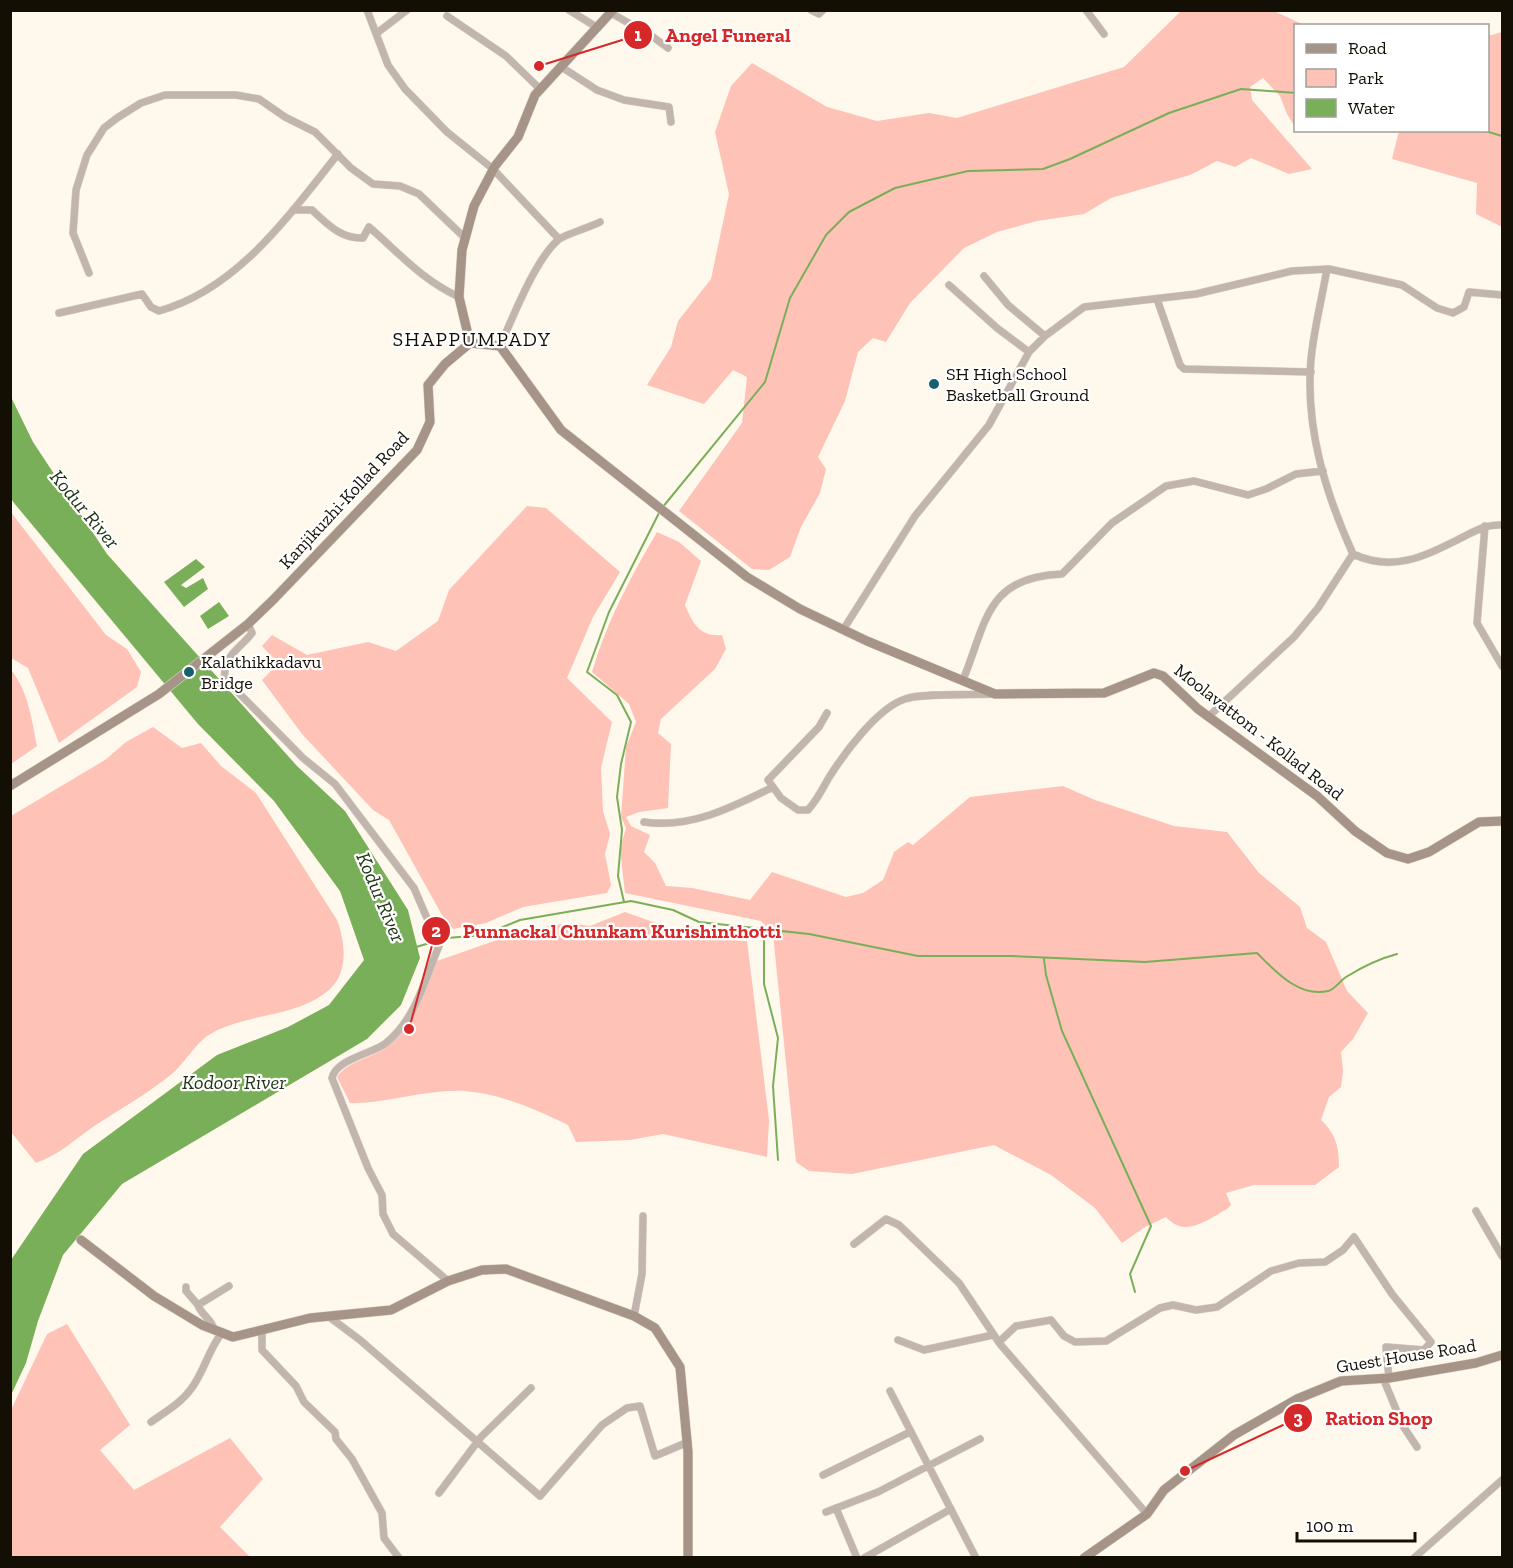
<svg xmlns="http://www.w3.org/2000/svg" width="1513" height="1568" viewBox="0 0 1513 1568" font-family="'Zilla Slab',serif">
	<rect width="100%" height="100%" fill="#fff8ec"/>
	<path fill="#fec2b7" d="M1181 11H1274L1304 25 1296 26 1295 127 1287 114 1280 96 1263 78 1250 87 1252 100 1312 169 1289 174 1251 158 1235 167 1217 161 1190 175 1111 198 1084 214 1037 221 997 232 964 248 910 303 886 342 873 338 858 352 845 401 818 457 826 469 820 493 801 527 790 557 769 570 752 569 679 511 742 423 747 377 733 370 704 404 647 385 671 347 678 321 711 279 729 194 715 132 731 86 752 63 827 107 877 121 929 113 957 118 1124 67Z
		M1502 32V227L1476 214 1477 183 1392 159 1399 131 1488 130V36Z
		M527 506 546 508 620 572 593 617 567 678 612 722 601 768 603 811 610 834 605 854 611 885 607 893 523 907 486 923 453 929 442 915 389 820 373 810 302 734 262 680 273 669 274 659 262 646 272 635 307 655 368 642 396 651 438 621 449 590Z
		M10 511 106 635 127 649 141 672 137 687 59 743 28 668 11 658Z
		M657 532 679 542 701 561 685 605C693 624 700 637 722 635L726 649 715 669 661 719 658 733 671 744 668 808 639 812 626 817 631 826 650 835 644 852 655 863 666 886 692 888 750 900 772 872 846 897 863 893 883 880 894 852 908 842 913 845 970 797 1063 786 1095 800 1174 826 1227 832 1259 873 1300 907 1307 928 1326 942 1347 991 1368 1013 1353 1039 1341 1052 1343 1071 1341 1087 1329 1097 1321 1120C1336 1134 1339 1147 1339 1167L1315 1185H1254L1226 1193 1231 1205 1227 1209C1205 1221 1185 1238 1166 1217L1145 1227 1122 1243 1095 1208 1051 1175 994 1145 852 1174 809 1171 796 1162 773 934 761 921 625 893 620 849 626 828 621 817 626 747 636 722 629 704 592 672C606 623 631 576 657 532Z
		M11 670C28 690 32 721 37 746L11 764Z
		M153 727 182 748 201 743 221 766 256 793 337 920C345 941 349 972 330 989 297 1019 244 1012 207 1036 194 1046 185 1062 173 1073 149 1093 120 1109 93 1127 71 1142 62 1153 36 1163L11 1132V816L105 760 126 742Z
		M625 912 701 939 747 941 769 1120 767 1157 663 1134 630 1140 576 1142 568 1125C536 1110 500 1093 464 1091 425 1089 388 1104 350 1103L337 1077C347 1062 365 1060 380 1051 412 1032 425 995 434 962L526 930 569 923 590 926Z
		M67 1324 130 1425 100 1450 134 1490 230 1438 263 1479 220 1527 250 1557H11V1410L47 1334Z"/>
	<path fill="#7aaf59" d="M11 397 33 442 107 554 297 766 345 811 408 910 420 958 401 1005 367 1039 122 1184 63 1255 38 1321 26 1363 11 1395V1260L83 1154 217 1055 288 1027 329 1005 364 960 340 891 274 801 198 724 14 503 10 497Z
		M196 559 205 567 181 585 186 588 203 578 208 589 184 607 164 582Z
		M219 602 229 616 208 629 200 616Z"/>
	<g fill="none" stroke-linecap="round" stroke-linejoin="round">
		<path stroke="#7aaf59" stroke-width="2" d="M1482 130 1502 136
			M662 508 765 382 790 298 826 235 849 212 895 188 968 171 1043 169 1070 159 1169 113 1241 89 1296 93
			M624 902 618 876 622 830 617 797 621 764 631 722 617 695 587 672 609 612 659 513
			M764 927V984L778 1038 773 1086 778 1160
			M416 947 447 938 483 935 520 920 631 901 673 910 699 922 809 934 918 956H1010L1145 962 1257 953C1275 971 1299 998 1328 991 1334 990 1340 981 1346 977 1362 967 1378 959 1397 954
			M1044 959 1046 975 1062 1031 1151 1226 1130 1274 1135 1292"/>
		<g stroke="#d9d3c7" stroke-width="8">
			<path id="street" d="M367 10 388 65 405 89 447 132 493 169 559 239
				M569 10 598 28
				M811 10 819 14 823 10
				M1086 10 1104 34
				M611 13 653 37 668 48
				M447 16 506 56 541 90
				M377 33 407 10
				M563 68 597 90 624 100 669 107 671 122
				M293 210H312C327 224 341 239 363 238L369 227C399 253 422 280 459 297
				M1327 269C1322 298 1314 329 1311 359 1305 427 1325 492 1353 554 1394 573 1425 556 1463 537 1477 530 1487 524 1502 525
				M89 273 73 233 76 190 87 155 104 128 117 118 141 103 165 95H236L259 99 285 117 315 132 351 168 373 184 400 186 419 194 465 238
				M984 276 1008 305 1045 336
				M949 285 997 328 1029 352
				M1157 299 1180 365 1184 369 1311 372
				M59 313 142 294 151 307 159 311C238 289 289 215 338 154
				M500 346C513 317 535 260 558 240 563 235 591 227 600 222
				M1485 526 1477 623 1502 666
				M248 624 252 633C240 649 222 656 225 679L303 758 335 784 414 888 439 946C425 979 416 1019 386 1043 372 1054 336 1059 332 1078L368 1168 382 1195 383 1214 393 1234 448 1281
				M843 630 915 516 989 425 1029 352 1045 336 1084 307 1196 294 1292 271 1329 269 1402 285 1437 308 1453 313 1464 307 1469 292 1502 295
				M963 680C987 621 986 577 1062 574L1112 523 1166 486 1194 481 1248 495 1266 489 1296 474 1323 471
				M1208 717 1294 637 1318 608 1353 554
				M773 787 768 780 819 727 827 713
				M644 822C690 829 733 807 773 787L781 798 798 810H808C817 800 822 790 828 779 843 755 877 708 905 699 921 693 972 695 993 694
				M1476 1211 1502 1256
				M854 1244 886 1219 899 1225 959 1283 1000 1344 1147 1514
				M186 1287V1291L198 1305
				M328 1316 360 1340 540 1496 602 1425 627 1408 640 1406 655 1456 688 1442
				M634 1316 642 1274 643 1216
				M214 1330C213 1320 201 1315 198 1305L229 1286
				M262 1330V1350L296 1386 304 1402 335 1432 336 1439 352 1459 382 1513 384 1538 399 1558
				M898 1340 924 1350 993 1335
				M999 1342 1016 1326 1051 1320 1064 1336 1075 1342 1106 1341 1160 1308 1173 1305 1196 1310 1217 1307 1271 1271 1299 1263 1325 1262 1343 1250 1354 1237 1392 1294 1431 1342 1424 1350 1386 1347 1389 1378
				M1383 1378 1403 1426 1417 1447
				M890 1391 976 1558
				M151 1422C165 1412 181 1403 191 1389 204 1372 208 1351 221 1334
				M823 1475 910 1432
				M439 1493 481 1437 531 1388
				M836 1508 857 1558
				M826 1512 878 1492 980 1439
				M864 1558 951 1509
				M1414 1558 1502 1480"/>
		</g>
		<g stroke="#d9d3c7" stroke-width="10">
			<path id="secondary" d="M470 343 500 346 561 430 747 577 800 609 867 641 995 694 1104 693 1154 673 1163 676 1198 709 1317 796 1355 831 1387 853 1408 859 1429 852 1479 822 1502 821
				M10 786 159 694 248 624 273 600 417 450 430 422 428 385 445 364 470 343 459 297 462 250 474 206 495 166 518 137 535 95 613 10
				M81 1240 154 1296 202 1325 233 1337 310 1318 391 1310 448 1281 482 1270 506 1269 634 1316 655 1328 680 1367 688 1452V1558
				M1084 1558 1147 1514 1164 1490 1234 1435 1297 1399 1341 1381 1389 1378 1476 1363 1502 1355"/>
		</g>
		<use href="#street" stroke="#c2b5ad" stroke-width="7"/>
		<use href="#secondary" stroke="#a79488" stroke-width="9"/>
	</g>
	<g fill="#17616f" stroke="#fff" stroke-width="2">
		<circle cx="934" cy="384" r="6"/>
		<circle cx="189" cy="672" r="6"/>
	</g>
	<g text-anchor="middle" stroke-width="4.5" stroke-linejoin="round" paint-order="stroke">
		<g font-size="18" fill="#140f05" stroke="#fff" text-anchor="start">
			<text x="946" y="380">SH High School<tspan x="946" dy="21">Basketball Ground</tspan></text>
			<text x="201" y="668">Kalathikkadavu<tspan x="201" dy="21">Bridge</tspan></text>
		</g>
		<g font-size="18" fill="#140f05" stroke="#fff">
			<text transform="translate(344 500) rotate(-47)" y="6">Kanjikuzhi-Kollad Road</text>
			<text transform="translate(1259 732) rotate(38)" y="6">Moolavattom - Kollad Road</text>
			<text transform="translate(1406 1356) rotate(-9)" y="6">Guest House Road</text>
		</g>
		<g font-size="20" letter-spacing="1.5" fill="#140f05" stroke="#fff">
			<text x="472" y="346">SHAPPUMPADY</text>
		</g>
		<g font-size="20" font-style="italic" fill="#1d320f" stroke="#fff">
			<text transform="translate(85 509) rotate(50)" y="7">Kodur River</text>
			<text transform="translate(381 897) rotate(67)" y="7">Kodur River</text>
			<text x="234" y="1089">Kodoor River</text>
		</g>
	</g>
	<path fill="none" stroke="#d62828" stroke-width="2" d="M539 66L638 35M409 1029L436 931M1185 1471L1298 1418"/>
	<g fill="#d62828" stroke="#fff" stroke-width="2">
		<circle cx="539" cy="66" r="6"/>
		<circle cx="409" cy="1029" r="6"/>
		<circle cx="1185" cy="1471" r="6"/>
		<circle cx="638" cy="35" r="15"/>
		<circle cx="436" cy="931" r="15"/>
		<circle cx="1298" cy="1418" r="15"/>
	</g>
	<g font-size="18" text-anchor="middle" font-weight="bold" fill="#fff">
		<text x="638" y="41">1</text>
		<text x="436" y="937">2</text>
		<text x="1298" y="1424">3</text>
	</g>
	<g font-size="20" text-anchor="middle" font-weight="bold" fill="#d62828" stroke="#fff" stroke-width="4.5" stroke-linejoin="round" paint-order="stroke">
		<text x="728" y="42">Angel Funeral</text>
		<text x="622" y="938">Punnackal Chunkam Kurishinthotti</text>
		<text x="1379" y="1425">Ration Shop</text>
	</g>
	<rect width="1513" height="1568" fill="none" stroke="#140f05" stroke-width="24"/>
	<rect x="1294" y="24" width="195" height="108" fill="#ffffff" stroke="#a19f9b" stroke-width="1.5"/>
	<rect x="1306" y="44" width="30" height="9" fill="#a79488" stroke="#a19f9b" stroke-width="1.5"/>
	<text x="1348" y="54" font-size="18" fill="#140f05">Road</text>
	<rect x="1306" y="69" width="30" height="18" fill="#fec2b7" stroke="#a19f9b" stroke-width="1.5"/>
	<text x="1348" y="84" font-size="18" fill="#140f05">Park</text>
	<rect x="1306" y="99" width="30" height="18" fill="#7aaf59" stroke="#a19f9b" stroke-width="1.5"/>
	<text x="1348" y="114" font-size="18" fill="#140f05">Water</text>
	<path d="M1297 1532v9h118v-9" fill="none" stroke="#140f05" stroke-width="3"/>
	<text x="1306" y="1532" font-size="18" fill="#140f05" stroke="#ffffff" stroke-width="4.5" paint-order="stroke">100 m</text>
</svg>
